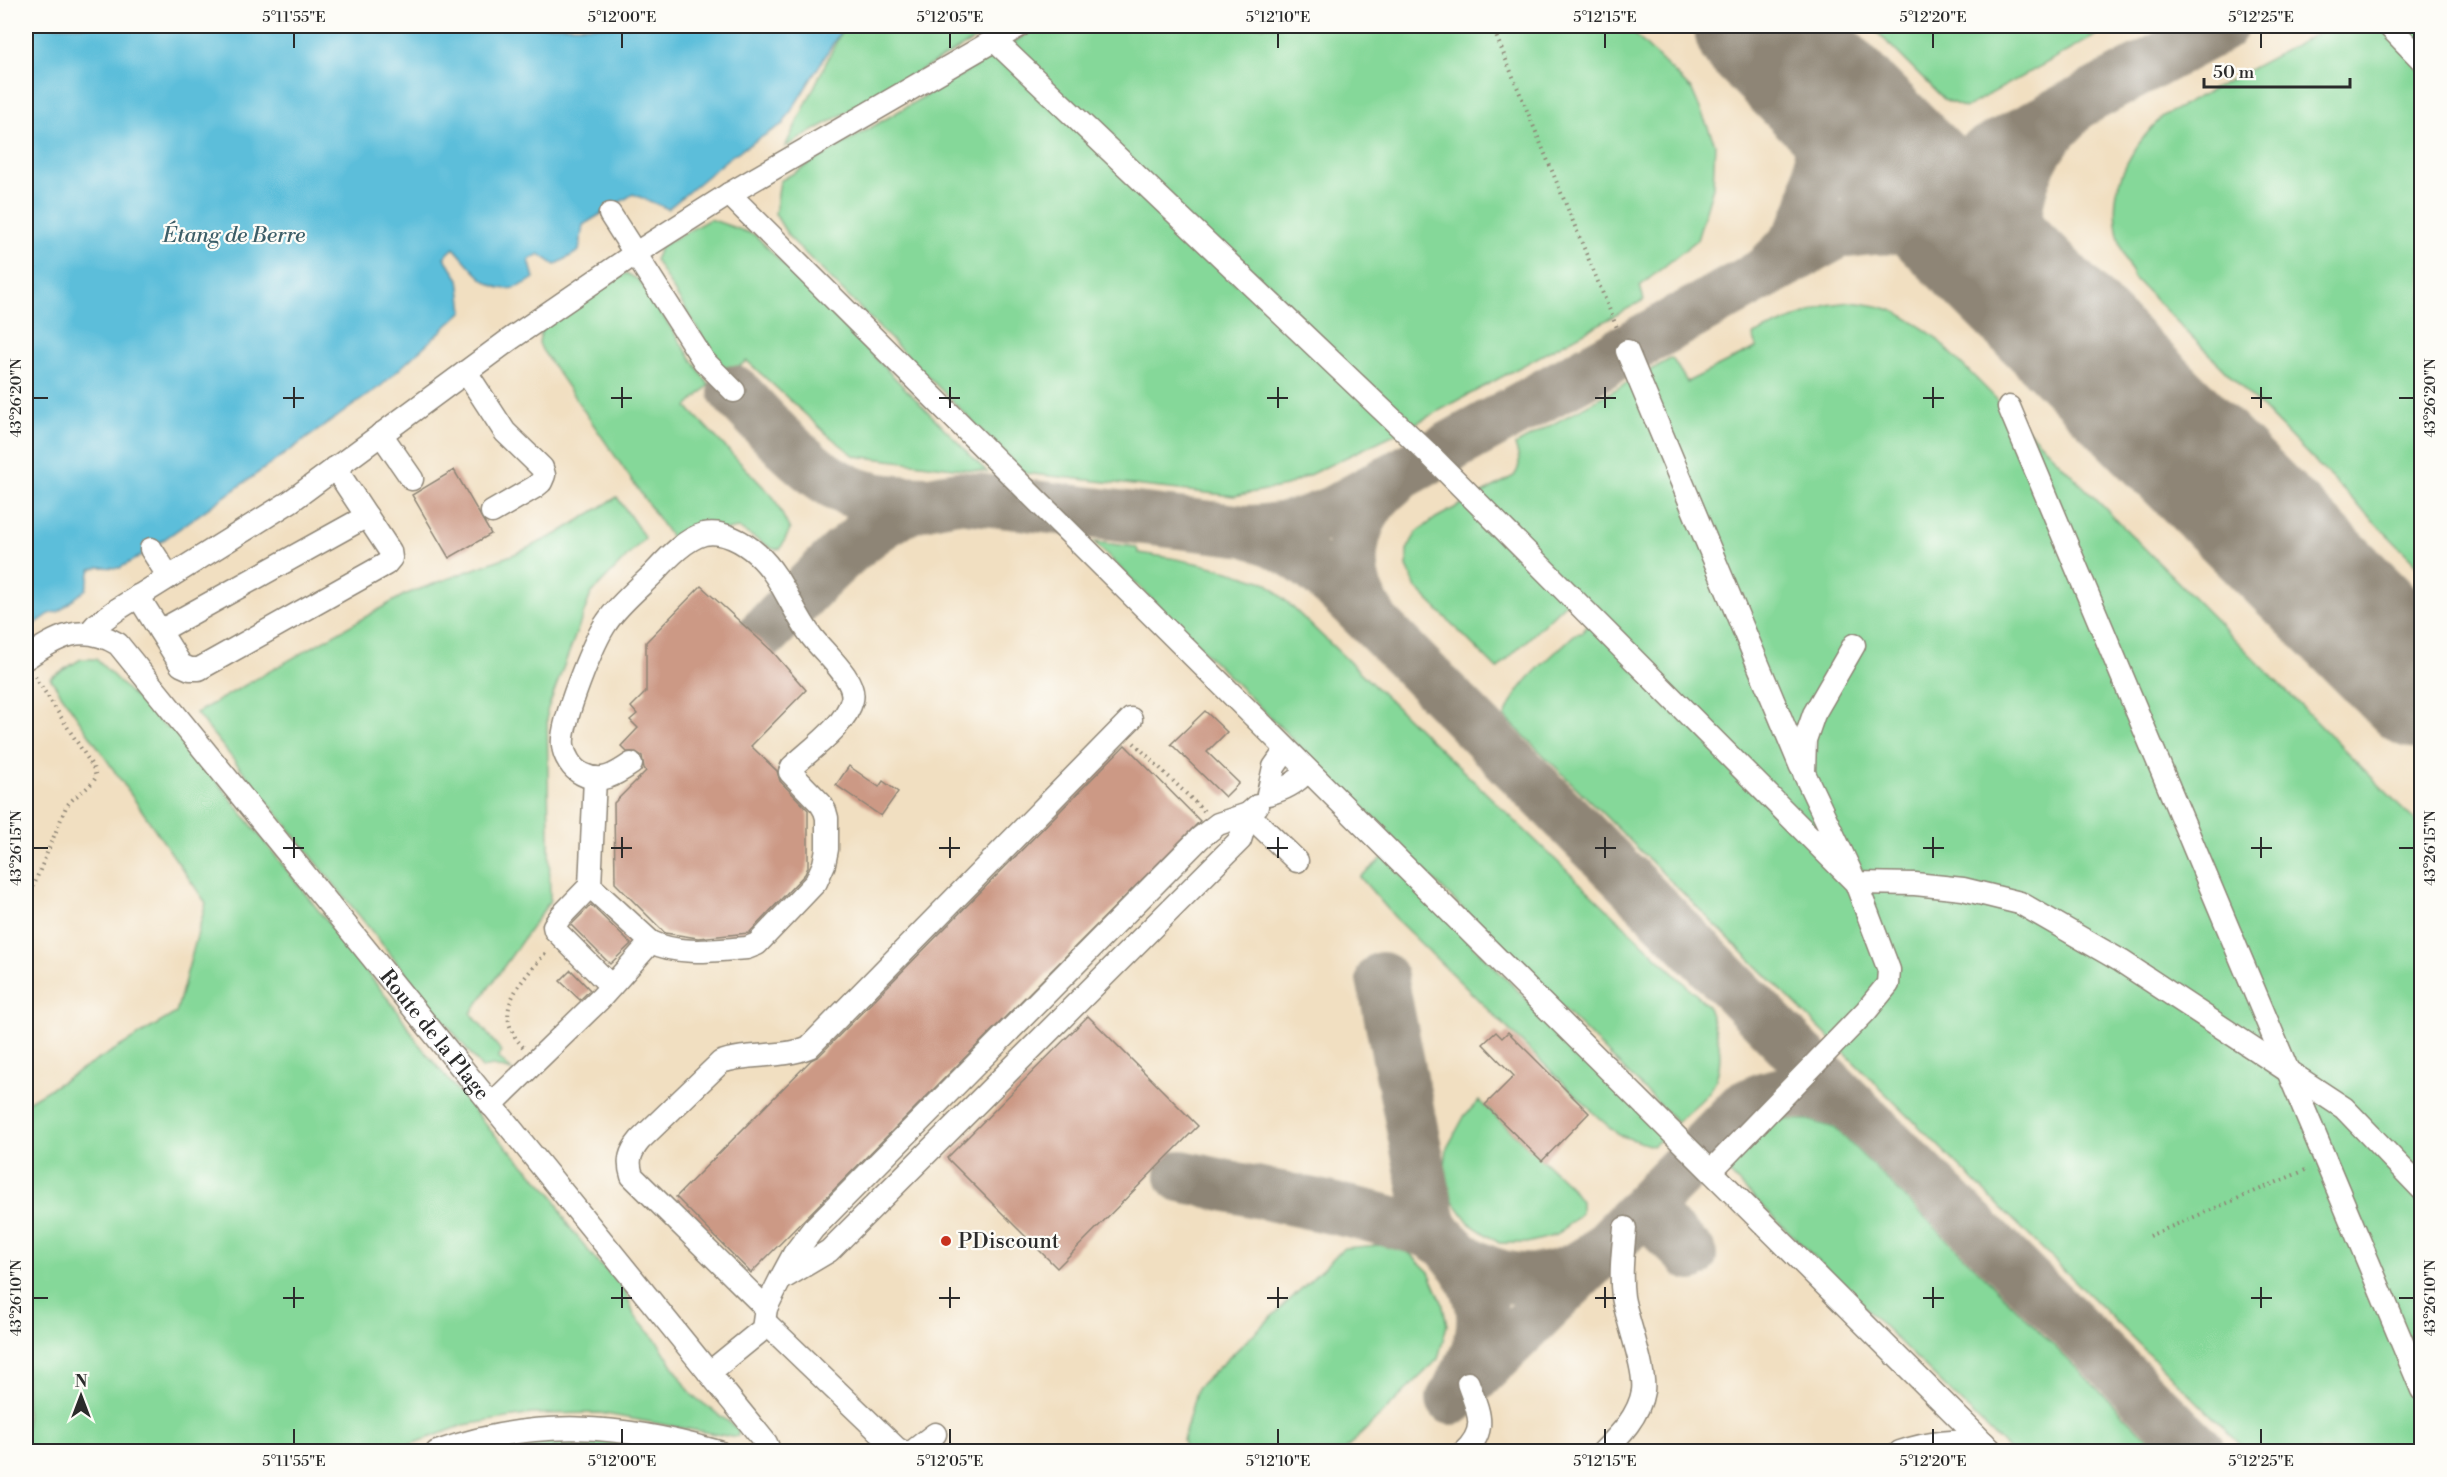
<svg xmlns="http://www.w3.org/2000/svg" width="2447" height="1477" viewBox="0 0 2447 1477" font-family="'Libre Bodoni',serif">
	<rect width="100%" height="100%" fill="#fdfcf7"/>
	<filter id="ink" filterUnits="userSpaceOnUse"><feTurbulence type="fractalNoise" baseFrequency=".0167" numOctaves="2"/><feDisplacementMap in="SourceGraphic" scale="12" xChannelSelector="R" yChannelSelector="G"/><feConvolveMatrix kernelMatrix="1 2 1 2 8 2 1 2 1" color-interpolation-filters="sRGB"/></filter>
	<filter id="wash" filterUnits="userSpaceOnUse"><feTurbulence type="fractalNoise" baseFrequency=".008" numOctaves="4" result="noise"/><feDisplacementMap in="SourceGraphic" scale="24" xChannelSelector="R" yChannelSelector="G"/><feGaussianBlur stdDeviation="1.35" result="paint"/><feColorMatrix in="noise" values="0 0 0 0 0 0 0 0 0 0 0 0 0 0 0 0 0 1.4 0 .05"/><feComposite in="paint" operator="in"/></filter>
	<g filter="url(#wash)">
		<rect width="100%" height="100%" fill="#f1dfc1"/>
		<path fill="#85d899" stroke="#588262" stroke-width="1.5" d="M844 26 866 27 999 26 785 147Z
			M1038 26H1626L1692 90 1715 144 1713 187 1697 240 1640 286 1644 300 1409 427 1286 486 1234 496 1024 473 789 237 775 214 780 181 988 59Z
			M1871 26H2113L1965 108 1944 99Z
			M2331 26H2421V569L2134 278C2101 214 2112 166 2163 116Z
			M710 219 755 235 987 472 855 456 828 435 747 361 726 375 655 260 661 246Z
			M626 273 639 280 709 385 687 407 774 498 790 530 780 549H773L738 528 673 540 542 350 539 343 542 327Z
			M1850 302C1891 306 1900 312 1934 336L2421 827V1451H2247L1505 717C1515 683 1551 658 1575 634L1582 633 1596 611 1594 603 1584 598 1568 601 1497 669 1416 588 1407 566V550L1416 533 1436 518 1514 476C1522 465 1519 457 1515 445L1672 358 1687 382 1757 347 1753 335 1827 305Z
			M617 497 645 538 591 594 547 711 550 901 471 1013 502 1052 498 1057 512 1071 493 1066 482 1068 196 713 404 595 517 553 557 534Z
			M1094 542 1136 547 1139 553C1185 559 1224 568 1267 583L1707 1005C1717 1031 1727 1058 1713 1086 1706 1099 1688 1111 1677 1122Z
			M81 659H96L163 725 180 734 399 1013 418 1043 491 1131 552 1194 568 1225 599 1264 623 1285 634 1315 659 1344 692 1395 738 1429V1436L732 1437 600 1413 532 1414 464 1425 392 1451H26V1103L176 1013 206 903 50 678Z
			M1384 857 1664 1136 1652 1146 1619 1135 1599 1118 1399 922 1360 877Z
			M1479 1101 1569 1185 1581 1201V1213L1557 1235 1527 1243H1499L1470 1224 1453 1201 1444 1172 1447 1148 1465 1115Z
			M1779 1119 1808 1120 1835 1128 2160 1451H2010L1724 1168 1761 1130Z
			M1380 1245 1408 1252 1429 1272 1442 1302 1447 1325 1438 1359 1344 1451H1186L1183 1440 1197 1388 1344 1248Z
			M533 1438H606L683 1452H470Z"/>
		<path fill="#5bbeda" stroke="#437482" stroke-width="1.5" d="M26 26H844L783 124 731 156 668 209 633 194 583 225 579 251 555 265 539 254 529 260 534 278C496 306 478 274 454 248L444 257 459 279 463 311 382 385 142 555 120 568 100 567 91 569 86 589 58 612 51 613 26 630Z"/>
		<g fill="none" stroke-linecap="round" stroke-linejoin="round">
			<path stroke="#8e8576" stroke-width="52" d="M1766 33C1777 47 1791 61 1800 77 1831 137 1828 218 1774 264
				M1849 232C1924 219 1959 240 2018 283
				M2044 310C2037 300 2029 290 2024 279 2020 268 2018 255 2017 243 2012 192 2030 149 2067 115
				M734 391C766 423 805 472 848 490 873 501 903 502 930 502
				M1246 531C1280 530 1302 525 1334 511L1921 187 2222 26
				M1371 617C1338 573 1349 515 1391 482
				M764 633C805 592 855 533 908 509 924 502 941 500 958 497L1246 531C1305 549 1336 586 1379 628L1812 1067 2200 1452
				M1382 978 1431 1223C1463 1278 1537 1297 1590 1260
				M1181 1176 1369 1216 1426 1231 1441 1240
				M1643 1209 1691 1255
				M1452 1250C1491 1296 1491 1335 1460 1385
				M1452 1399 1601 1252 1743 1107C1776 1089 1804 1088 1838 1101"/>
			<path stroke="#8e8576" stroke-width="130" d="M1759 26 2422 685"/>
		</g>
		<g id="blocks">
			<path fill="#cc9985" d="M454 470 491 534 449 558 412 495Z
				M701 586 772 651 806 690 751 746 777 771 780 781 808 810V867L805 874 749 933 698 938 665 933 615 883 614 803 646 771 644 768 642 756 636 752H627L621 746 638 728 630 720 637 714 631 707 646 692V642Z
				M1205 711 1227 732 1207 752 1239 783 1225 797 1171 744Z
				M1125 745 1200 821 751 1273 676 1197 811 1060 819 1056Z
				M849 766 879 787 883 781 898 792 881 816 836 785Z
				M591 905 631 944 610 964 571 925Z
				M571 970 590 990 580 1000 560 981Z
				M1088 1016 1198 1126 1057 1268 947 1158Z
				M1496 1032 1502 1038 1508 1032 1589 1113 1542 1161 1485 1105 1514 1076 1483 1044Z"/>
		</g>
	</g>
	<g filter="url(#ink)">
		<use href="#blocks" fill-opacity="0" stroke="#8e8576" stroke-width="1.5"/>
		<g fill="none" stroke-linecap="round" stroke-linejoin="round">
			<g stroke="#8e8576" stroke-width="25">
				<g id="minor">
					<path d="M2389 26 2422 60"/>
					<path d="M994 40 1432 457 1856 883 1889 970 1888 984 1866 1011 1711 1171"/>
					<path d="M729 194 1993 1452"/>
					<path d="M610 214 704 361 734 391"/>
					<path d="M1627 351 1801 767"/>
					<path d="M466 372 505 432 542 468 544 475 541 482 535 487 492 512"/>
					<path d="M2009 407 2422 1390"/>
					<path d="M381 434 412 479"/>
					<path d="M151 549 169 577"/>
					<path d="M138 596 181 665 190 669H199L386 564 391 558 390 551 335 468"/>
					<path d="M160 631 367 516"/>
					<path d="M89 633 96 625 118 609 291 501 509 340 636 253 729 194 1019 26"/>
					<path d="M1854 645 1814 714 1805 740 1804 773 1856 883 1915 884 1963 889 2020 903 2121 961 2344 1108 2422 1189"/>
					<path id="s1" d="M26 658C58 637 81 622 118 644L766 1443 770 1452"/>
					<path d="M1286 750 1274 767 1268 794C1285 789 1295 784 1307 771"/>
					<path d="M595 778 590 886 561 916 554 926 555 930 611 986"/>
					<path d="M1257 806 1248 814 1297 861"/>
					<path d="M590 886 651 942C681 956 715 950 747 948L757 944 816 882 824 864 827 849V818L825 811 821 804 790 772 792 767C810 750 846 725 852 700 857 680 824 653 812 637 792 611 782 576 757 554 744 542 723 530 704 534 685 539 667 559 654 573 639 588 619 604 607 622 594 640 560 724 563 745 564 756 572 769 582 774 601 784 615 775 631 764"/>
					<path d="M491 1105 600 999 651 942"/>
					<path d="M766 1308 632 1176C627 1161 630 1152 640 1140L721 1062C749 1052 781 1059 809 1047L1131 719"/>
					<path d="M765 1322 896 1448 903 1452"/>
					<path d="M709 1373 763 1329 766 1308 780 1280 829 1251 1240 840 1248 814 1218 824 1200 838 813 1229 794 1254 780 1280"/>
					<path d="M437 1452C534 1417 622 1424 719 1452"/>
					<path d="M912 1452 935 1434"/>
					<path d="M1464 1452C1489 1429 1478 1411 1468 1383"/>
					<path d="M1603 1452C1620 1435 1639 1416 1643 1391 1646 1369 1627 1321 1623 1297 1620 1273 1623 1251 1625 1228"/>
					<path d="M1900 1452C1929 1442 1954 1440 1984 1443"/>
				</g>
			</g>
			<path stroke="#8e8576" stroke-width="4" stroke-dasharray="1.5 4.5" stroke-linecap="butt" d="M1492 26 1620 335
				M1134 743 1204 811
				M26 904 66 807C74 795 89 790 96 777L93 767 34 675
				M523 1047C488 1009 523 981 548 950
				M2149 1236 2308 1169"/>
			<use href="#minor" stroke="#fff" stroke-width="22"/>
		</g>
	</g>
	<path fill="none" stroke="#2b2b2b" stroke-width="2" d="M294 33V48M622 33V48M950 33V48M1278 33V48M1605 33V48M1933 33V48M2261 33V48M294 387V408M622 387V408M950 387V408M1278 387V408M1605 387V408M1933 387V408M2261 387V408M33 398H48M283 398H304M611 398H632M939 398H960M1267 398H1288M1595 398H1616M1923 398H1944M2251 398H2272M2399 398H2414M294 837V858M622 837V858M950 837V858M1278 837V858M1605 837V858M1933 837V858M2261 837V858M33 848H48M283 848H304M611 848H632M939 848H960M1267 848H1288M1595 848H1616M1923 848H1944M2251 848H2272M2399 848H2414M294 1287V1308M622 1287V1308M950 1287V1308M1278 1287V1308M1605 1287V1308M1933 1287V1308M2261 1287V1308M33 1298H48M283 1298H304M611 1298H632M939 1298H960M1267 1298H1288M1595 1298H1616M1923 1298H1944M2251 1298H2272M2399 1298H2414M294 1429V1444M622 1429V1444M950 1429V1444M1278 1429V1444M1605 1429V1444M1933 1429V1444M2261 1429V1444"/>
	<circle fill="#c8321e" stroke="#fdfcf7" stroke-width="2" cx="946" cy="1241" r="6"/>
	<g text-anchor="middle" stroke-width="4.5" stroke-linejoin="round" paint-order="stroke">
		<g font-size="21" fill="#2b2b2b" stroke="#fdfcf7">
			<text dy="7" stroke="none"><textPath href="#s1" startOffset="603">Route de la Plage</textPath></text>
		</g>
		<g font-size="21" fill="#2b2b2b" stroke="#fdfcf7" text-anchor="start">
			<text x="958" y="1248">PDiscount</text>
		</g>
		<g font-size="22" font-style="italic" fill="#3c5e68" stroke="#fdfcf7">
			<text x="234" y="242">Étang de Berre</text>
		</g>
	</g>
	<rect width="2447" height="1477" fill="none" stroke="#fdfcf7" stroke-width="66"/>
	<g transform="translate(81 1396)" stroke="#fdfcf7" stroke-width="4.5" paint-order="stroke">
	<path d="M0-4.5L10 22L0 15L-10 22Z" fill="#2b2b2b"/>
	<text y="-9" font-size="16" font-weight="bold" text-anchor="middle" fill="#2b2b2b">N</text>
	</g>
	<path d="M2204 78v9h146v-9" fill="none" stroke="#2b2b2b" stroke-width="3"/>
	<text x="2213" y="78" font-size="18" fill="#2b2b2b" stroke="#fdfcf7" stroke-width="4.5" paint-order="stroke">50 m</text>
	<rect x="33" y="33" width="2381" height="1411" fill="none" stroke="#2b2b2b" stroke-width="2"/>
	<g font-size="15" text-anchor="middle" fill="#2b2b2b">
		<text x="294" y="22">5°11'55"E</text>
		<text x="622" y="22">5°12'00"E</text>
		<text x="950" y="22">5°12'05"E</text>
		<text x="1278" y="22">5°12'10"E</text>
		<text x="1605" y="22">5°12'15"E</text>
		<text x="1933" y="22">5°12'20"E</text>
		<text x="2261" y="22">5°12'25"E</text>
		<text transform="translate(16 398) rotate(-90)" y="5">43°26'20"N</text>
		<text transform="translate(2430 398) rotate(-90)" y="5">43°26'20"N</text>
		<text transform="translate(16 848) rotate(-90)" y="5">43°26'15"N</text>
		<text transform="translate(2430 848) rotate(-90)" y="5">43°26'15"N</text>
		<text transform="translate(16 1298) rotate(-90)" y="5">43°26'10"N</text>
		<text transform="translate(2430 1298) rotate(-90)" y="5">43°26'10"N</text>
		<text x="294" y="1466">5°11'55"E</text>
		<text x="622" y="1466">5°12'00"E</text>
		<text x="950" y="1466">5°12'05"E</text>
		<text x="1278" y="1466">5°12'10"E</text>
		<text x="1605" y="1466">5°12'15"E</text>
		<text x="1933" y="1466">5°12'20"E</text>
		<text x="2261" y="1466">5°12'25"E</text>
	</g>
</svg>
